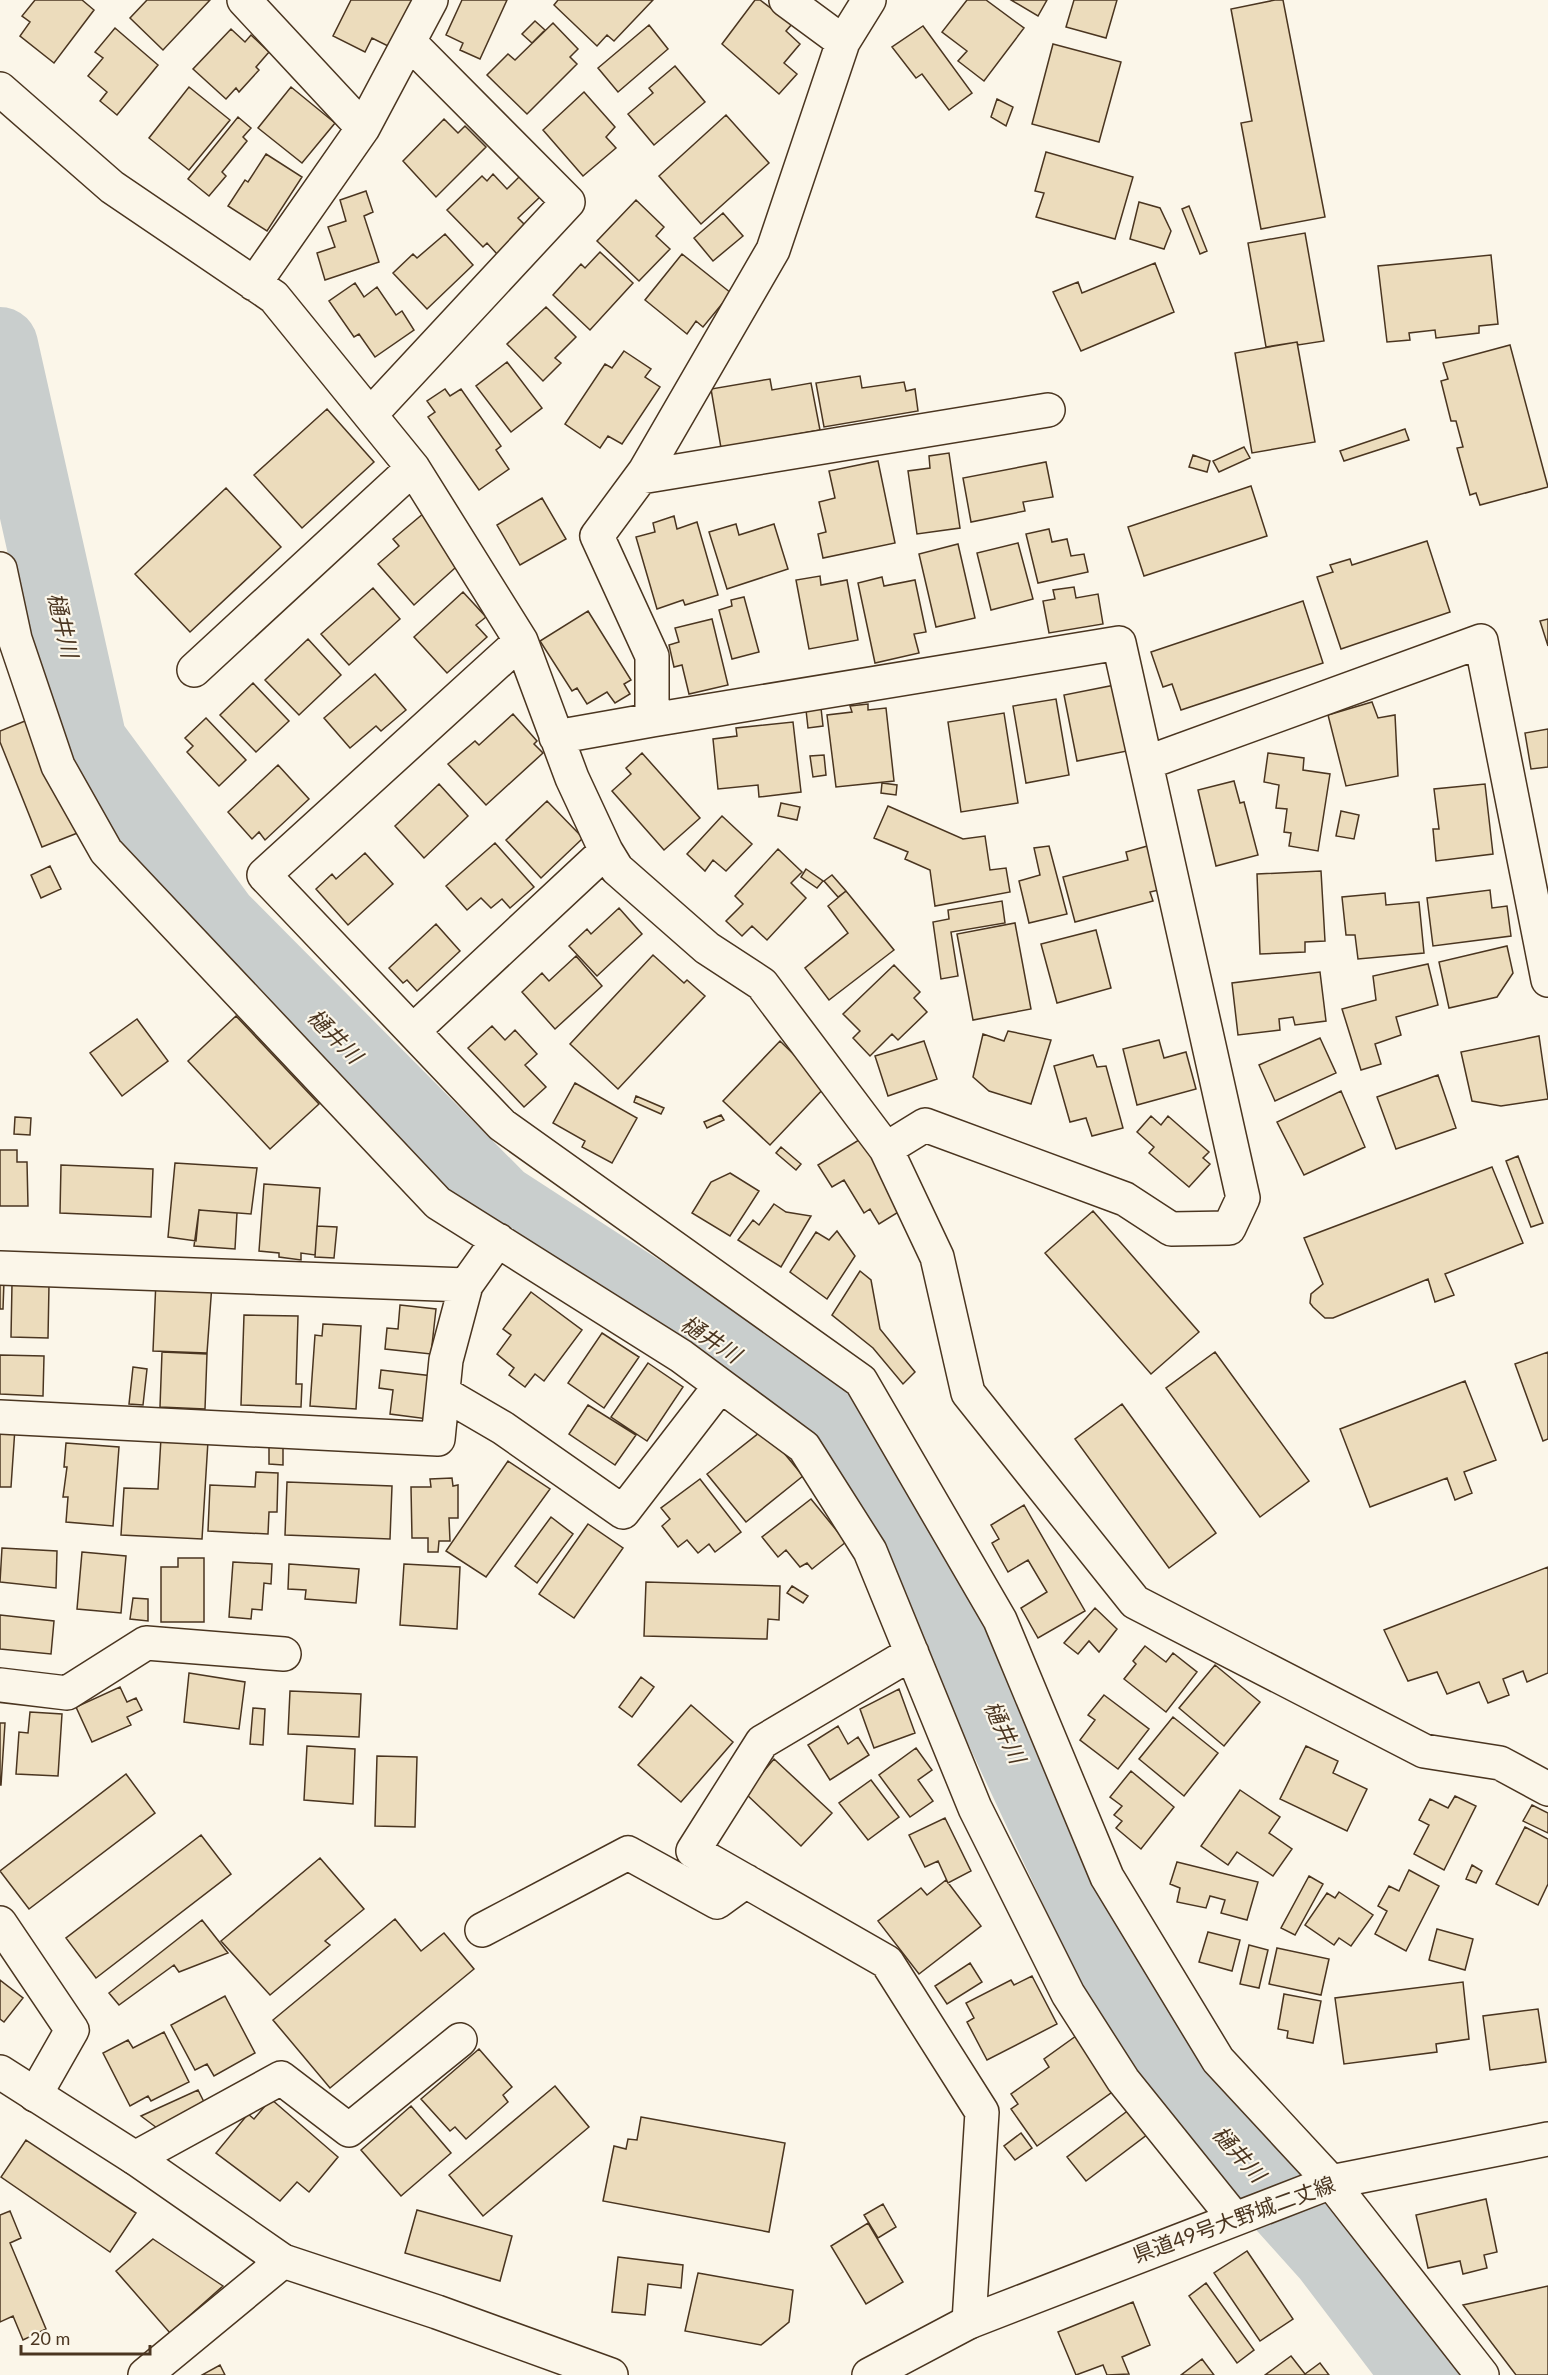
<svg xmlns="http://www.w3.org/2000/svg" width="1548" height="2375" viewBox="0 0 1548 2375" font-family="Lato,'Noto Sans JP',sans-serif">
	<rect width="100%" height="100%" fill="#fbf6e9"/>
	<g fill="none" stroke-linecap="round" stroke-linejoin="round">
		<path stroke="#c9cecd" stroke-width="76" d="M0 345 89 742 220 920 500 1202 830 1416 935 1583 1161 2067 1329 2254 1421 2375"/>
	</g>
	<path fill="#ecdcbc" stroke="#4a3520" stroke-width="1.5" d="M35 0H82L94 10 54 63 20 36 30 22 22 16Z
		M147 0H210L163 50 130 18Z
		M351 0H423L398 51 372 38 365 52 333 36Z
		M462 0H507L480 59 460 50 463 43 446 35Z
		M558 0H653L614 41 607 35 597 46 554 5Z
		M755 0H760L792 24 786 31 800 44 784 63 797 74 779 94 722 44Z
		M967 0H986L1024 28 984 81 958 61 967 51 942 32Z
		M1011 0H1047L1038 16Z
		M1074 0H1117L1106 38 1066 27Z
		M1275 0H1283L1325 217 1261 229 1241 123 1252 121 1231 9Z
		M535 21 545 30 532 43 522 34Z
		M553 23 578 49 570 57 577 64 527 114 487 75 508 54 515 60Z
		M649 25 668 49 618 92 598 68Z
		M923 26 972 93 949 110 922 74 916 78 892 47Z
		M115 28 158 65 117 115 100 101 107 92 88 76 103 58 95 52Z
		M231 29 245 42 251 35 269 52 256 67 259 70 239 92 236 88 226 99 193 69Z
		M1053 44 1121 62 1099 142 1032 124Z
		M675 66 705 102 654 145 628 114 653 93 649 88Z
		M189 87 230 120 189 170 149 138Z
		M291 87 335 123 302 163 258 128Z
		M584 92 615 127 606 137 616 148 583 176 543 130Z
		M997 99 1013 107 1006 126 991 117Z
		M726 115 769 163 701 224 659 176Z
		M238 117 251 128 243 137 247 141 222 172 226 176 209 196 188 179Z
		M444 119 458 133 465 126 486 147 436 197 403 161Z
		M1046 152 1133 177 1115 239 1036 217 1044 193 1035 191Z
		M266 154 302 177 267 231 228 206 245 180 248 182Z
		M493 174 507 189 522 174 542 195 518 218 526 226 497 254 487 243 483 247 447 210 482 176 487 181Z
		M366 191 373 212 364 216 379 262 325 280 317 253 335 247 328 227 346 221 340 200Z
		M636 200 664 227 656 236 670 249 639 281 597 241Z
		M1139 202 1160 208 1171 231 1164 249 1130 239Z
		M1189 206 1207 251 1200 254 1182 209Z
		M723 213 743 236 713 261 694 238Z
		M1305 233 1324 341 1298 345 1297 342 1266 347 1248 243Z
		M445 234 473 265 427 309 393 273 413 254 417 258Z
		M600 252 633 283 590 330 553 295 581 264 585 268Z
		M682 254 731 293 703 327 696 321 687 334 645 300Z
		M1491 255 1498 324 1479 326V333L1436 338 1435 330 1409 333 1410 340 1387 342 1378 266Z
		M1155 263 1174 312 1081 351 1053 292 1078 282 1082 293Z
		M355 283 364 297 377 287 396 315 402 311 414 330 375 357 359 334 354 337 329 301Z
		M546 307 576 337 555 358 561 363 543 381 507 344Z
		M1297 342 1315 442 1252 453 1235 353Z
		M1510 345 1548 487 1480 505 1476 493 1470 495 1457 448 1463 447 1456 421H1451L1441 381 1448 379 1443 363Z
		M624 351 651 369 645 377 660 387 622 444 608 436 600 448 565 424 605 364 612 368Z
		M507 362 542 408 511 432 476 386Z
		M860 376 862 388 904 382 906 391 915 389 918 411 824 427 816 383Z
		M770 379 772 390 811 383 820 430 721 448 711 389Z
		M445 389 450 396 461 389 501 446 496 450 509 469 479 490 428 417 435 412 427 401Z
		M327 409 374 462 302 528 254 475Z
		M1405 429 1409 440 1344 461 1340 451Z
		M1244 447 1250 458 1219 472 1213 461Z
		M949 453 960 528 917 534 908 471 930 468 929 456Z
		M1193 455 1210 461 1207 472 1189 467Z
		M878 461 895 543 823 558 818 534 826 532 819 502 835 498 829 471Z
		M1046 462 1053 497 1023 502 1025 511 971 522 963 478Z
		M1251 486 1267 536 1144 576 1128 527Z
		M226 488 281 547 190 632 135 574Z
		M542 498 566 539 520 565 497 525Z
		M424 513 465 559 414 605 378 564 399 546 393 539Z
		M674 516 677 529 697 522 718 595 685 605 683 600 657 609 636 537 655 532 653 523Z
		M736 524 739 535 774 524 788 569 727 589 709 532Z
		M1049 529 1052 542 1067 539 1071 556 1084 554 1088 572 1038 583 1026 534Z
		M1427 541 1450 612 1341 649 1317 577 1333 572 1330 565 1350 559 1352 565Z
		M1018 543 1033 599 991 610 977 553Z
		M958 544 975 618 936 627 919 554Z
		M820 576 821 585 847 580 858 640 809 649 796 580Z
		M882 577 884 586 915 580 926 632 914 634 919 653 875 663 858 583Z
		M1074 587 1076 598 1098 594 1103 624 1049 633 1043 601 1055 599 1053 590Z
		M373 588 400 619 349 665 321 634Z
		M463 592 486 617 476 625 487 637 447 673 414 637Z
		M744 597 759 652 732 659 719 610 732 606 731 600Z
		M1303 601 1323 663 1181 710 1172 684 1163 687 1151 652Z
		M588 611 631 680 624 684 630 694 615 703 607 692 587 704 577 688 572 691 540 641Z
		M712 619 728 685 689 694 682 665 674 667 669 645 679 642 675 628Z
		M1548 619V646L1540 621Z
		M308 639 341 675 299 715 265 680Z
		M375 674 406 710 381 731 376 726 350 748 324 718Z
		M253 683 289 721 256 752 220 715Z
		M1120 684 1132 750 1077 761 1064 695Z
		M1056 699 1069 775 1026 783 1013 706Z
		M1372 702 1378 718 1395 715 1398 776 1346 786 1328 715Z
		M868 704V710L886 708 894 781 836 787 827 715 852 712 850 706Z
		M821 708 823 726 808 728 806 710Z
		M1004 713 1018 803 961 812 948 722Z
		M513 714 537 741 534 744 543 753 486 805 448 764 475 741 479 745Z
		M206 718 246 760 219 786 187 752 193 746 185 738Z
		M30 719 80 832 42 847 0 742V731Z
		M793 722 801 792 759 797 758 785 718 789 713 739 737 736 736 728Z
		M1548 729V767L1531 769 1525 733Z
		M642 753 700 818 664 850 612 791 631 774 626 768Z
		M1268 753 1304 758 1303 770 1330 774 1318 851 1289 846 1291 833 1284 832 1287 809 1276 808 1279 785 1264 782Z
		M824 755 826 775 813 777 810 756Z
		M278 765 309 799 265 840 259 832 252 839 228 812Z
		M1234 781 1240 803 1244 802 1258 855 1216 866 1198 790Z
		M882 783 897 785 896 795 881 793Z
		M439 784 468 816 424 858 395 826Z
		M1485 784 1493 854 1436 861 1433 829H1439L1434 789Z
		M547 801 583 838 541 878 506 840Z
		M781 803 800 807 797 820 778 816Z
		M888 806 963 839 985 836 990 870 1006 868 1010 892 935 906 930 870 905 859 908 852 874 838Z
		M1341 811 1359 815 1354 839 1336 836Z
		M722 816 752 844 726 871 713 860 705 871 687 854Z
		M495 843 534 887 510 908 502 899 491 908 481 898 467 910 446 886Z
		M1151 845 1163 889 1150 892 1153 901 1075 922 1063 877 1128 860 1126 852Z
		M1049 846 1067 914 1029 923 1019 881 1040 875 1034 848Z
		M778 849 802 872 791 883 806 898 767 940 752 926 742 936 726 921 743 904 735 896Z
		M365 853 393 884 348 925 316 889 332 874 336 879Z
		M50 866 61 889 41 898 31 875Z
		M806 869 823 881 817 888 801 877Z
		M1321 871 1325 941 1305 942V952L1260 954 1257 874Z
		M832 875 846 891 838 897 824 881Z
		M1490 890 1492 908 1507 906 1511 936 1433 946 1427 898Z
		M846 891 894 950 829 1000 805 968 848 933 828 906Z
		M1385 893 1386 905 1419 902 1424 953 1358 959 1355 935H1346L1342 897Z
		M1002 901 1005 923 951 932 958 976 941 979 933 922 949 919 948 910Z
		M619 908 642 934 597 976 569 946 587 929 591 934Z
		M1015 923 1031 1009 973 1020 957 934Z
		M436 924 460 951 417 991 407 980 403 983 389 968Z
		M1096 930 1111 988 1057 1003 1041 944Z
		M1507 946 1513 973 1497 997 1449 1008 1439 962Z
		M653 955 684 983 687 980 705 996 618 1089 570 1044Z
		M576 956 602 986 555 1029 522 992 542 973 549 981Z
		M1428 964 1438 1005 1396 1017 1401 1035 1375 1044 1381 1064 1361 1070 1342 1009 1376 1000 1373 976Z
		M894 965 920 992 914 998 927 1012 898 1040 892 1034 870 1056 853 1038 860 1031 843 1014Z
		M1320 972 1326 1021 1295 1025 1293 1017 1279 1019 1280 1030 1238 1035 1232 983Z
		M236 1016 319 1104 270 1149 188 1061Z
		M137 1019 168 1061 122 1096 90 1053Z
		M492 1026 505 1040 515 1030 537 1054 525 1065 546 1087 524 1107 468 1048Z
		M1008 1031 1051 1040 1031 1104 989 1091 973 1077 983 1034 1004 1041Z
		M1539 1036 1548 1099 1501 1106 1472 1101 1461 1052Z
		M1320 1038 1336 1073 1275 1101 1259 1065Z
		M1159 1040 1164 1058 1186 1052 1196 1089 1137 1105 1123 1049Z
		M780 1041 826 1086 770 1145 723 1101Z
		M924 1041 937 1079 888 1096 875 1056Z
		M1093 1055 1097 1067 1106 1066 1123 1128 1092 1136 1086 1118 1070 1122 1054 1066Z
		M1438 1075 1456 1128 1396 1149 1377 1097Z
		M575 1083 637 1118 612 1163 582 1147 585 1141 553 1123Z
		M1341 1091 1365 1147 1304 1175 1277 1122Z
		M636 1096 664 1108 661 1114 634 1102Z
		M721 1115 724 1120 707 1128 704 1122Z
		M1151 1116 1161 1125 1168 1116 1209 1152 1203 1158 1210 1164 1189 1187 1149 1153 1154 1147 1137 1132Z
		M15 1117 31 1118 30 1135 14 1134Z
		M867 1135 905 1208 879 1224 870 1209 864 1213 844 1180 832 1187 818 1165Z
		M781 1147 801 1164 796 1170 776 1153Z
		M0 1150H17V1162H27L28 1206H0Z
		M1518 1156 1543 1223 1531 1227 1506 1161Z
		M175 1163 257 1168 251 1214 199 1210 196 1241 168 1237Z
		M61 1165 153 1169 151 1217 60 1213Z
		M1492 1167 1523 1243 1445 1274 1454 1295 1435 1302 1428 1279 1333 1318H1325L1313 1307 1310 1303 1311 1294 1323 1284 1304 1238Z
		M730 1173 759 1191 730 1236 692 1213 711 1182Z
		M264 1184 320 1188 315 1255 301 1253V1260L279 1257V1253L259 1251Z
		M774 1204 786 1212 811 1216 781 1267 738 1240 753 1220 759 1225Z
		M199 1210 237 1213 235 1249 194 1246Z
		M1093 1211 1199 1332 1151 1374 1045 1253Z
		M317 1226 337 1227 334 1258 315 1257Z
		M837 1231 855 1256 827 1299 790 1272 816 1232 829 1240Z
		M860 1271 871 1280 880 1329 915 1372 903 1384 873 1348 832 1315Z
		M156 1280 212 1284 207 1353 153 1351Z
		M0 1281H4L3 1309H0Z
		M12 1284 49 1285 48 1338 11 1337Z
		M531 1292 582 1330 544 1381 535 1374 525 1387 509 1375 514 1368 497 1354 511 1335 503 1329Z
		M400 1305 436 1309 431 1354 385 1349 387 1328 398 1329Z
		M244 1315 298 1316 296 1384H302L301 1407 241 1405Z
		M323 1324 361 1326 356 1409 310 1406 315 1335 322 1336Z
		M602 1333 639 1357 604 1408 568 1383Z
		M162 1352 207 1354 205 1409 160 1407Z
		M1215 1352 1309 1481 1260 1517 1166 1388Z
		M1548 1352V1439L1543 1441 1515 1364Z
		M0 1355 44 1356 43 1396 0 1394Z
		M648 1363 683 1387 647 1441 611 1417Z
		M133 1367 147 1369 143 1405 129 1404Z
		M381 1370 433 1376 428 1419 390 1414 393 1390 379 1388Z
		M1465 1381 1496 1460 1464 1472 1472 1493 1455 1500 1447 1478 1370 1507 1340 1429Z
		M1122 1404 1216 1533 1169 1568 1075 1439Z
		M588 1405 636 1435 615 1465 569 1434Z
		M0 1428H15L11 1487H0Z
		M764 1429 803 1476 746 1522 707 1474Z
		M161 1438 208 1441 202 1539 121 1535 124 1488 158 1489Z
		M66 1443 119 1447 113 1526 66 1522 68 1497H63L67 1467H64Z
		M269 1445 283 1446V1465L269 1464Z
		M508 1461 550 1489 486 1577 446 1551Z
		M256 1472 278 1473 277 1512H269L268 1534 208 1531 210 1485 255 1487Z
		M452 1478 453 1486 458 1485V1518H449L450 1541H439L438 1552H428V1538H412L411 1487H431L430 1479Z
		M700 1479 741 1532 715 1552 709 1544 698 1553 687 1540 678 1547 662 1526 670 1519 661 1508Z
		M287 1482 392 1486 390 1539 285 1535Z
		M811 1499 846 1542 812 1569 807 1563 800 1567 786 1550 778 1557 762 1537Z
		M1024 1505 1085 1611 1038 1638 1021 1608 1047 1592 1028 1560 1008 1572 992 1543 999 1539 991 1525Z
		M551 1517 573 1534 537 1583 515 1566Z
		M588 1524 623 1548 574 1618 539 1594Z
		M2 1548 57 1551 56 1588 0 1582Z
		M82 1552 126 1556 121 1613 77 1609Z
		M178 1558H204V1622H161V1567H178Z
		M233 1562 272 1564 271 1584 264 1583 262 1610 252 1609 251 1619 229 1617Z
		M289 1564 359 1569 356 1603 305 1599 306 1590 288 1589Z
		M404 1564 460 1567 457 1629 400 1625Z
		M1548 1567V1673L1527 1682 1523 1671 1503 1679 1509 1695 1488 1703 1479 1682 1447 1694 1437 1672 1408 1681 1384 1630Z
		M646 1582 780 1586 779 1620 768 1619 767 1639 644 1636Z
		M792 1586 808 1596 803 1603 787 1593Z
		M133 1598 148 1599V1621L130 1619Z
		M1095 1608 1117 1629 1099 1652 1089 1641 1078 1654 1064 1643Z
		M0 1615 54 1621 51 1654 0 1649Z
		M1145 1646 1166 1662 1173 1653 1197 1672 1166 1712 1124 1679 1136 1664 1133 1661Z
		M1215 1665 1260 1702 1224 1746 1179 1708Z
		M189 1673 245 1682 239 1729 184 1722Z
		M641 1677 654 1687 632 1717 619 1707Z
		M120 1687 127 1702 136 1698 142 1710 127 1717 131 1725 92 1742 76 1707Z
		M899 1689 915 1733 874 1748 860 1709Z
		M290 1691 361 1694 359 1737 288 1734Z
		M1104 1695 1149 1729 1118 1769 1080 1740 1095 1720 1088 1715Z
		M691 1705 733 1742 681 1802 638 1765Z
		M253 1708 265 1709 263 1745 250 1744Z
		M30 1712 62 1714 58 1776 16 1774 19 1732 28 1733Z
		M1173 1717 1218 1753 1184 1796 1139 1759Z
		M0 1723H5L1 1785H0Z
		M838 1726 848 1744 858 1737 869 1755 830 1780 808 1745Z
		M307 1746 355 1749 353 1804 304 1800Z
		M1306 1746 1338 1761 1333 1773 1367 1789 1347 1831 1280 1799Z
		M916 1748 932 1770 918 1780 933 1801 910 1817 879 1775Z
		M377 1756 417 1757 415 1827 375 1826Z
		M774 1759 832 1813 801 1846 745 1793Z
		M1131 1771 1174 1807 1141 1849 1116 1828 1122 1821 1114 1815 1122 1806 1110 1797Z
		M126 1774 155 1813 29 1909 0 1871Z
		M871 1780 899 1817 868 1840 839 1803Z
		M1240 1790 1280 1817 1269 1833 1292 1849 1273 1876 1237 1852 1228 1865 1201 1846Z
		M1455 1796 1476 1806 1444 1870 1414 1854 1429 1825 1419 1820 1430 1799 1448 1808Z
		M1532 1805 1548 1813V1833L1523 1821Z
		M945 1818 971 1871 948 1883 938 1861 925 1867 909 1835Z
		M1525 1827 1548 1839V1884L1538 1905 1496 1884Z
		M201 1835 231 1874 96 1978 66 1938Z
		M320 1858 364 1909 325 1941 330 1945 270 1995 221 1941Z
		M1177 1862 1258 1882 1247 1920 1221 1913 1225 1900 1210 1896 1206 1908 1177 1902 1180 1888 1170 1884Z
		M1472 1865 1482 1871 1476 1883 1466 1879Z
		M1409 1870 1439 1886 1406 1951 1375 1934 1387 1911 1378 1906 1389 1886 1399 1891Z
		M1309 1876 1323 1884 1295 1935 1281 1928Z
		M946 1880 981 1926 919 1974 878 1921 921 1888 927 1895Z
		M1339 1892 1373 1915 1351 1946 1339 1938 1334 1945 1305 1925 1327 1893 1335 1898Z
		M395 1919 421 1951 444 1933 474 1969 330 2088 273 2020Z
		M202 1920 228 1953 179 1972 174 1965 119 2005 109 1993Z
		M1437 1929 1473 1939 1465 1970 1429 1960Z
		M1208 1932 1240 1940 1232 1971 1199 1962Z
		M1249 1945 1268 1950 1259 1988 1240 1984Z
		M1277 1948 1329 1959 1321 1995 1269 1984Z
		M970 1963 982 1982 947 2004 935 1986Z
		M1032 1976 1057 2024 987 2060 967 2022 974 2018 966 2003 1011 1980 1014 1985Z
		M0 1980 23 1998 4 2022 0 2019Z
		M1463 1982 1469 2039 1436 2044 1437 2052 1344 2064 1335 1998Z
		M1284 1994 1321 2001 1313 2043 1287 2038 1288 2031 1278 2029Z
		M225 1996 255 2053 214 2076 207 2064 195 2070 171 2025Z
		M1538 2009 1546 2062 1490 2070 1483 2016Z
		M164 2032 189 2082 151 2101 148 2096 130 2106 103 2053 128 2040 133 2048Z
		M1076 2036 1115 2090 1037 2146 1011 2109 1018 2104 1011 2094 1049 2067 1044 2059Z
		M479 2049 512 2087 503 2095 508 2102 466 2139 455 2127 450 2131 421 2099Z
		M555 2086 589 2127 483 2216 449 2175Z
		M198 2090 206 2106 157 2128 141 2116Z
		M271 2099 338 2157 309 2192 297 2182 280 2201 216 2153 248 2114 254 2119Z
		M411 2106 451 2153 401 2196 361 2150Z
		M1130 2109 1148 2134 1086 2181 1067 2157Z
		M641 2117 785 2143 769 2232 603 2201 614 2146 626 2149 628 2139 637 2140Z
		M1021 2133 1032 2148 1015 2160 1004 2146Z
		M26 2140 136 2213 110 2252 1 2177Z
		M1486 2199 1497 2252 1484 2255 1487 2268 1463 2274 1460 2261 1428 2268 1416 2215Z
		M883 2204 896 2227 878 2238 864 2215Z
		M417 2210 512 2236 500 2281 405 2253Z
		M10 2211 21 2238 10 2243 46 2329 23 2340 13 2316 0 2322V2215Z
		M868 2223 903 2282 866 2304 831 2246Z
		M153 2239 223 2286 170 2333 116 2271Z
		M1247 2251 1293 2319 1260 2341 1214 2273Z
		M618 2257 683 2265 681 2288 648 2284 645 2315 612 2312Z
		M698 2273 793 2290 789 2322 761 2345 685 2331Z
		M1206 2283 1254 2350 1237 2363 1189 2296Z
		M1548 2286V2375H1516L1463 2305Z
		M1133 2302 1150 2345 1122 2357 1129 2374 1107 2375 1103 2365 1076 2375 1058 2332Z
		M1291 2356 1305 2374 1320 2363 1329 2375H1265Z
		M1202 2359 1214 2375H1181Z
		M220 2365 225 2375H202Z"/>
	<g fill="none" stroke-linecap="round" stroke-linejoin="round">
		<g stroke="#4a3520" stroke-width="36">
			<path id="minor" d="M244 0 363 128
				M786 0 843 42
				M0 89 112 187 274 297 413 468 521 641 572 778 606 851 617 869 707 948 762 984 886 1149 937 1257 968 1393 1135 1602 1424 1751 1500 1763 1548 1789
				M254 284 363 128 431 0
				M370 415 568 202 409 42
				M641 477 1048 410
				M0 569 15 639 58 766 106 851 438 1203 681 1356 804 1447 870 1551 975 1808 1068 1994 1123 2080 1234 2218
				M521 641 264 875 502 1125 861 1381 1000 1620 1107 1877 1218 2060 1331 2182 1482 2375
				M194 670 413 468
				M652 720 1119 643 1243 1198 1229 1228 1171 1229 1125 1199 925 1125 886 1149
				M556 737 652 720V656L597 536 645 471 773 250 843 42 869 0
				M1146 763 1481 641 1548 980
				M413 1031 606 851
				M0 1268 466 1285 498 1240
				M443 1393 503 1428 623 1512 720 1386
				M0 1417 438 1439 446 1360 466 1285
				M912 1653 762 1742 693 1851 887 1962 982 2112 969 2322
				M0 1685 67 1693 146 1643 284 1654
				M0 1923 72 2030 35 2095
				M482 1930 628 1853 717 1902 746 1881
				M135 2158 281 2078 349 2130 460 2040
				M145 2375 283 2261"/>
		</g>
		<g stroke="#4a3520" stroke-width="36">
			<path id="tertiary" d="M0 2072 135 2158 283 2261 437 2312 611 2375"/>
		</g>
		<g stroke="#4a3520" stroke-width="36">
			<path id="primary" d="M869 2375 969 2322 1331 2182 1548 2139"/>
		</g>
		<use href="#minor" stroke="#fbf6e9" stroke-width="33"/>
		<use href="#tertiary" stroke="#fbf6e9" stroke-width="33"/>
		<use href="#primary" stroke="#fbf6e9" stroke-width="33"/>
	</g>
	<g text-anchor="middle" stroke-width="4.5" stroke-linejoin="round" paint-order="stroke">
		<g font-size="21" fill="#4a3520" stroke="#fbf6e9">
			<text transform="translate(1234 2220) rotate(-20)" y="7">県道49号大野城二丈線</text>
		</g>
		<g font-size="22" font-style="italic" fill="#4a3520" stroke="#fbf6e9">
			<text transform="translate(63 625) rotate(77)" y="8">樋井川</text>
			<text transform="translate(335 1036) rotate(45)" y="8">樋井川</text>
			<text transform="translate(711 1339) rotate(33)" y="8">樋井川</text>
			<text transform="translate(1005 1732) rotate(65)" y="8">樋井川</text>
			<text transform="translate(1239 2154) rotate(48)" y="8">樋井川</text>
		</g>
	</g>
	<path d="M21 2345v9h129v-9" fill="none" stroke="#4a3520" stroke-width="3"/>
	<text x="30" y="2345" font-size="18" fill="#4a3520" stroke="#fbf6e9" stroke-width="4.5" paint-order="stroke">20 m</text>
</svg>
